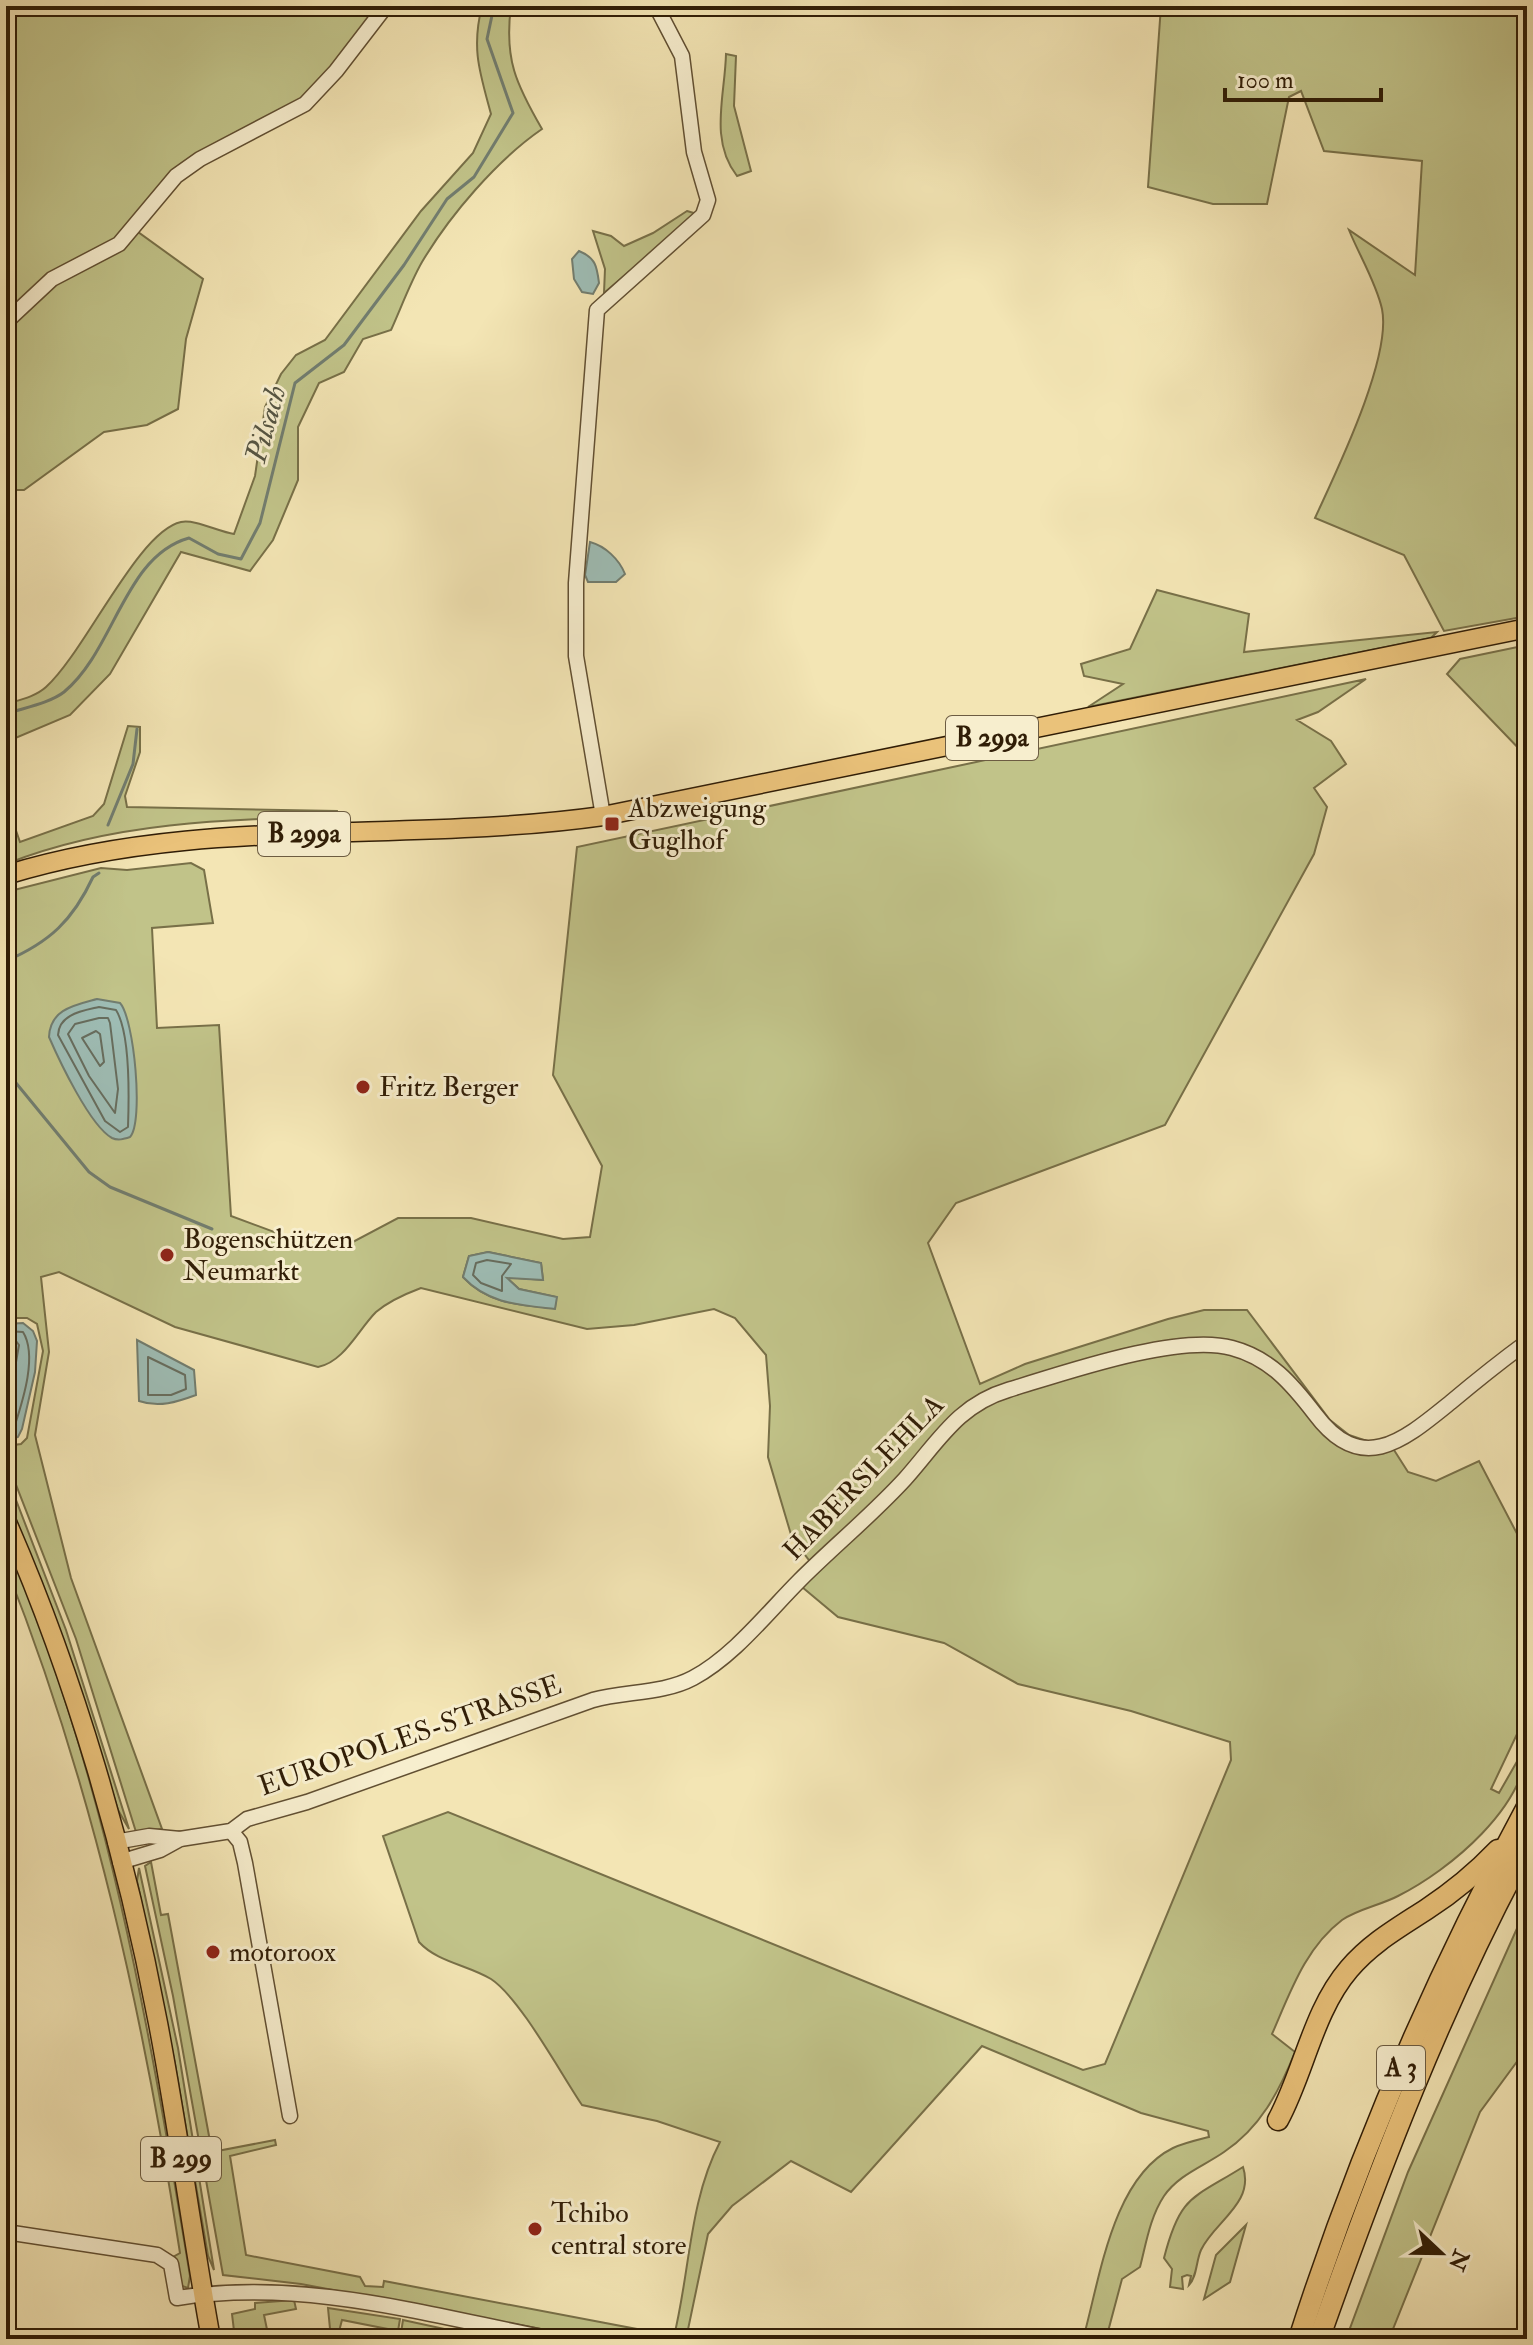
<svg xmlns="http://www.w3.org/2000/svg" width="1533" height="2345" font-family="'IM FELL Double Pica',serif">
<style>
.green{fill:#c1c389;stroke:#787048;stroke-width:2;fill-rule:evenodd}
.water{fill:#9ebdb5;stroke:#727d6f;stroke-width:2}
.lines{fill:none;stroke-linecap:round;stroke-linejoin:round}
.shore{stroke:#676d5e;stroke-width:2}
.stream{stroke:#727d6f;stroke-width:3}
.minor-casing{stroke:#614f32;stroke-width:17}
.major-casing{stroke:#301d06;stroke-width:21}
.highway-casing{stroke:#301d06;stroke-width:23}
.minor{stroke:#f7eece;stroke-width:14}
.major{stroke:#eac27a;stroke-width:18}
.highway{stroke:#eac27a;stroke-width:20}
.poi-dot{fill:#8f2418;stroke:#f7eece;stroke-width:3}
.labels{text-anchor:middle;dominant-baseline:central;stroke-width:6;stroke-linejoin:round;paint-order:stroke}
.shield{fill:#f7eece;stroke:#6c5c42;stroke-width:2}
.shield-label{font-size:26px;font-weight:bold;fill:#301d06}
.poi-label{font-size:28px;fill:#301d06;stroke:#f7eece;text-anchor:start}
.street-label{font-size:28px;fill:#301d06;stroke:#f7eece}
.water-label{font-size:30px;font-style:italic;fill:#565543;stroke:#f7eece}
</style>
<rect width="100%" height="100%" fill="#f3e5b4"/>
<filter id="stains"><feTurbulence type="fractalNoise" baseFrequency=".0025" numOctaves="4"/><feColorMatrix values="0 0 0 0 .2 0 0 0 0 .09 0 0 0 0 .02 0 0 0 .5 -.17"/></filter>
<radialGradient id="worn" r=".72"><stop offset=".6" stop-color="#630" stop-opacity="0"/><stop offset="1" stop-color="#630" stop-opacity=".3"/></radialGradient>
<!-- green -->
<g class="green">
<polygon points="6,6 381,6 316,88 301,102 207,149 134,229 203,279 186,339 178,409 147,425 104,432 24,490 6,490"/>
<path d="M 482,6 L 511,6 C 504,59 516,84 542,129 C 497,160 450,215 422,262 C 410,283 401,308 391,330 L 363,339 L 344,372 L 319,383 L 298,427 L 298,480 L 273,540 L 250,571 L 181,552 L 110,674 L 70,715 L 6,742 L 6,704 C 19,700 35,697 46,687 C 85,652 138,531 181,522 C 195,519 219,532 234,534 L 255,476 L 265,407 L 281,374 L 296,355 L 325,340 L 421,211 L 473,153 L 491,114 C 480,73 471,49 482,6 Z"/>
<path d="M 1161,6 L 1527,6 L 1527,616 L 1444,631 L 1404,555 L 1315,518 C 1336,472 1392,358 1382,309 C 1376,282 1359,255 1349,230 L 1415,275 L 1422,161 L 1324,151 L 1301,91 L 1289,97 L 1267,204 L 1213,204 L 1148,187 Z"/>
<path d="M 726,54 L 736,56 L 734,106 L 751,171 L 737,176 C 709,140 725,96 726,54 Z"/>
<polygon points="687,211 697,214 604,293 605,269 593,231 611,236 624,246 653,233"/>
<polygon points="1157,590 1249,614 1244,652 1437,632 1431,638 1088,707 1123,684 1084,676 1081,664 1130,649"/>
<polygon points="1527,645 1527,757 1447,674 1460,659"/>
<path d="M 1366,679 L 1318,712 L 1297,720 L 1331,741 L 1346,764 L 1314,788 L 1327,807 L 1314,854 L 1165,1125 L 956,1203 L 928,1243 L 980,1384 L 1025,1364 L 1168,1319 L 1204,1310 L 1247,1310 L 1330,1420 L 1349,1435 L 1394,1450 L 1408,1472 L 1436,1481 L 1479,1461 L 1524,1547 L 1527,1563 L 1527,1713 L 1491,1789 L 1499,1793 L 1527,1744 C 1527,1806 1450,1870 1398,1896 C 1381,1905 1358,1909 1342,1920 C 1305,1948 1290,1993 1272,2034 L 1295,2052 C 1279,2092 1260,2128 1224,2152 C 1204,2166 1178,2175 1164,2196 C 1150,2217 1146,2244 1140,2267 L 1122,2279 L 1106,2339 L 1083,2339 C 1100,2279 1112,2178 1173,2148 C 1184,2143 1197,2140 1209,2137 L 1208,2131 L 1141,2113 L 982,2046 L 851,2192 L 791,2161 L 732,2206 L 708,2234 L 686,2339 L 594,2339 L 301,2284 L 223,2275 L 173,1996 L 145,1866 L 151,1862 L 161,1915 L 168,1914 L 212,2152 L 275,2140 L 276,2145 L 230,2156 L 246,2255 L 360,2277 L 365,2286 L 383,2287 L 384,2281 L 674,2336 C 690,2272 689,2201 720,2142 L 657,2121 L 582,2105 C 561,2074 520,1998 491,1979 C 468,1965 437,1962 419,1942 L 383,1836 L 448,1812 L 1083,2070 L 1105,2064 L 1231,1760 L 1230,1742 L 1131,1711 L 1018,1684 L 944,1643 L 838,1617 L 802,1587 L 818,1572 L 792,1538 L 768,1457 L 770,1406 L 766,1355 L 735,1318 L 714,1309 L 634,1325 L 587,1329 L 421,1288 C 405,1294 389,1301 376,1312 C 358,1330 344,1362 318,1367 L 175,1327 L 59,1272 L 41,1277 L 49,1352 L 35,1435 L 71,1578 L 162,1829 L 136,1832 L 76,1639 L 6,1459 L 6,1446 L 21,1444 L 27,1438 L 43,1351 L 37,1324 L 27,1318 L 6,1318 L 6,892 L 101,868 L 127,870 L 191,863 L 204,870 L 213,923 L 152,928 L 157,1028 L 219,1025 L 231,1216 L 312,1246 L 351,1243 L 398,1218 L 471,1218 L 563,1239 L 590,1237 L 602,1166 L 553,1075 L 577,847 ZM 488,1252 L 541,1263 L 543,1280 L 506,1277 L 519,1289 L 556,1297 L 555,1308 C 520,1305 488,1304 463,1277 L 469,1256 Z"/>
<path d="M 128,726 L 140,727 L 140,752 L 125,796 L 127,807 L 337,811 L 338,817 C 227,819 111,822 6,864 L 6,802 L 20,842 L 93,816 L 104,804 Z"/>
<polygon points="6,1474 66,1630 129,1829 118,1810 82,1693 16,1520"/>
<path d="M 6,1542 C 107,1775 149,2027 190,2276 L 188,2288 L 182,2286 L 173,2257 L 180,2253 C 144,2018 94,1789 6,1567 Z"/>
<polygon points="139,1868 178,2048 214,2270 208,2256 175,2064 137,1881"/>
<polygon points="1527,1906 1527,2048 1480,2112 1389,2339 1346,2339 1408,2172"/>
<path d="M 1243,2167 C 1255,2203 1214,2222 1201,2250 C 1196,2261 1197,2277 1189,2285 L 1191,2276 L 1187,2275 L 1182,2277 L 1183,2289 L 1170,2287 L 1172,2269 L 1164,2258 C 1180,2195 1192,2199 1243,2167 Z"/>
<polygon points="1246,2225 1230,2282 1204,2299 1216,2255"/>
<polygon points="294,2300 296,2309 264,2315 269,2339 235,2339 232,2314 255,2309 255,2303"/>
<polygon points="328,2308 400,2319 398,2331 342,2320 337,2339 331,2339"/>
<polygon points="403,2320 454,2331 455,2339 400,2339"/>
</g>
<!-- water -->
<g class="water">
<path d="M 579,251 C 596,258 597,267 599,283 L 593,294 L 582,292 L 574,279 L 572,259 Z"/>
<path d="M 590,542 C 605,546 619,559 625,574 L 616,582 L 588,582 L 585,575 Z"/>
<path d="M 97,999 L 120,1003 C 134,1018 144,1122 130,1137 C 124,1139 118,1141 112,1138 C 90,1126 59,1060 49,1037 C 50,1009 75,1005 97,999 Z"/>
<path d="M 488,1252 L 541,1263 L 543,1280 L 507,1278 L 519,1289 L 557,1297 L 555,1309 C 520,1305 488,1304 463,1277 L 469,1256 Z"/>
<polygon points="23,1323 33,1331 37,1341 35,1372 22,1429 18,1437 12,1439 6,1435 6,1324"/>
<path d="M 137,1340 L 194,1370 L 196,1395 C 177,1402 159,1408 139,1401 Z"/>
</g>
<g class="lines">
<!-- shore -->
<g class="shore">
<path d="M 99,1007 L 116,1010 C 131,1034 129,1099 128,1127 L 120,1132 L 105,1121 L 58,1035 C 59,1014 82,1011 99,1007 Z"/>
<polygon points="99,1018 108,1018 110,1023 118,1089 115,1113 89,1076 68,1034 75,1024"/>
<polygon points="96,1031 100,1034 104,1062 100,1066 82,1038"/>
<polygon points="487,1260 511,1264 502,1276 502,1291 481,1283 473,1275 476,1263"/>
<path d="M 6,1331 L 23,1332 C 38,1356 22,1403 14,1428 L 6,1430"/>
<polyline points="6,1341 16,1341 19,1345 6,1419"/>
<polygon points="148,1357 185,1375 186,1389 171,1395 148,1395"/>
</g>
<!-- stream -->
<g class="stream">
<path d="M 6,714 C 23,708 50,703 64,692 C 115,650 124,556 189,538 L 218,554 L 241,559 L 260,523 L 295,383 L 344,345 L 404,265 L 447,199 L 474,177 L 513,113 L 487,39 L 494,6"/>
<polyline points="108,825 133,764 137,729"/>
<path d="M 6,961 C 50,942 73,920 93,877 L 99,873"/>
<polyline points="7,1072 89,1172 110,1187 212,1229"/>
</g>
<defs>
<g id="minor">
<polyline points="6,322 52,279 119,244 176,176 200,159 305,104 336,71 386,6"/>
<polyline points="603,816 576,656 576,583 597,310 703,215 708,200 694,152 682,56 656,6"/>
<polyline points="231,1831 240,1842 245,1863 290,2116"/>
<polyline points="115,1842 149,1836 180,1839"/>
<path d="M 120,1862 L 160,1850 L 180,1839 L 231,1831 L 247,1819 L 307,1802 L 593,1700 C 625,1691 663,1694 693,1678 C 734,1656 767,1613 800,1580 C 834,1546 872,1515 905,1479 C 938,1442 958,1405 1008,1390 C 1064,1373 1178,1333 1232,1348 C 1270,1358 1292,1384 1315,1414 C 1362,1477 1404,1440 1451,1402 C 1476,1381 1501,1361 1527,1342"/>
<path d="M 6,2232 L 157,2255 L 171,2264 L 177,2298 C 304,2278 428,2315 552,2339"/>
</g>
<g id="major">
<path d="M 6,875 C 200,815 404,844 603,816 L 1527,628"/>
<path d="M 6,1520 C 75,1677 126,1854 158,2023 C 178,2128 192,2234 211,2339"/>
</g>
<g id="highway">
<path d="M 1278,2120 C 1304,2072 1313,2011 1349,1969 C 1371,1943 1398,1928 1427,1909 C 1453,1892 1476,1873 1498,1850"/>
<path d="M 1299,2339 C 1358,2155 1435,1977 1527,1807"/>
<path d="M 1319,2339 C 1378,2172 1442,2003 1527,1847"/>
</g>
</defs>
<!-- minor casing -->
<use href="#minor" class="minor-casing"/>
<!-- major casing -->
<use href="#major" class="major-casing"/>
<!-- highway casing -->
<use href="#highway" class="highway-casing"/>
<!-- minor -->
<use href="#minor" class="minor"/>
<!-- major -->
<use href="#major" class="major"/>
<!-- highway -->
<use href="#highway" class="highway"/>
</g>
<!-- markers -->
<g class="poi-dot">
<rect x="604" y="816" width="16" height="16" rx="4"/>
<circle cx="363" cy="1087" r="8"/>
<circle cx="167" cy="1255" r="8"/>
<circle cx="213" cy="1952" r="8"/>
<circle cx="535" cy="2229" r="8"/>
</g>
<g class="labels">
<!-- shield labels -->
<g class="shield">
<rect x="946" y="716" width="92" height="44" rx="6"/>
<rect x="258" y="812" width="92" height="44" rx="6"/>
<rect x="1377" y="2046" width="48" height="44" rx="6"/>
<rect x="141" y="2137" width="80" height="44" rx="6"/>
</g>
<g class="shield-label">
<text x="992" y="738">B 299a</text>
<text x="304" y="834">B 299a</text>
<text x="1401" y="2068">A 3</text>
<text x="181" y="2159">B 299</text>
</g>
<!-- poi labels -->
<g class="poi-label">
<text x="628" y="808">Abzweigung<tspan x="628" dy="32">Guglhof</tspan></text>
<text x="379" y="1087">Fritz Berger</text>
<text x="183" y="1239">Bogenschützen<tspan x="183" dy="32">Neumarkt</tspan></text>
<text x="229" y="1952">motoroox</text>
<text x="551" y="2213">Tchibo<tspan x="551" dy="32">central store</tspan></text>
</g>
<!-- street labels -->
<g class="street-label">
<text transform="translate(864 1478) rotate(-46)">HABERSLEHLA</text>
<text transform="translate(410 1736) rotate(-19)">EUROPOLES-STRASSE</text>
</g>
<!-- water labels -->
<g class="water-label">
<text transform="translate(266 424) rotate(-74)">Pilsach</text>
</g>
</g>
<!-- margin -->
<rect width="1533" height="2345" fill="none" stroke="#f3e5b4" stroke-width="32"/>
<rect x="8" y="8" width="1517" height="2329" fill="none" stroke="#301d06" stroke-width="4"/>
<rect x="16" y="16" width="1501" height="2313" fill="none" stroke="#301d06" stroke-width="2"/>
<!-- north arrow -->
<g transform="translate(1441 2253) rotate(112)" stroke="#f7eece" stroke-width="6" paint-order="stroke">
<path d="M0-6L14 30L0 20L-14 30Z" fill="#301d06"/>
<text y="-12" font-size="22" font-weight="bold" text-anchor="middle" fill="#301d06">N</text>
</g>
<!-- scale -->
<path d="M1225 88v12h156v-12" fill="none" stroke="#301d06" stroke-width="4"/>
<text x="1237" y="88" font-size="24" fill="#301d06" stroke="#f7eece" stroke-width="6" paint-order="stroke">100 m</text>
<rect width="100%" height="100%" filter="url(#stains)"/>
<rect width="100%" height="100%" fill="url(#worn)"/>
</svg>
